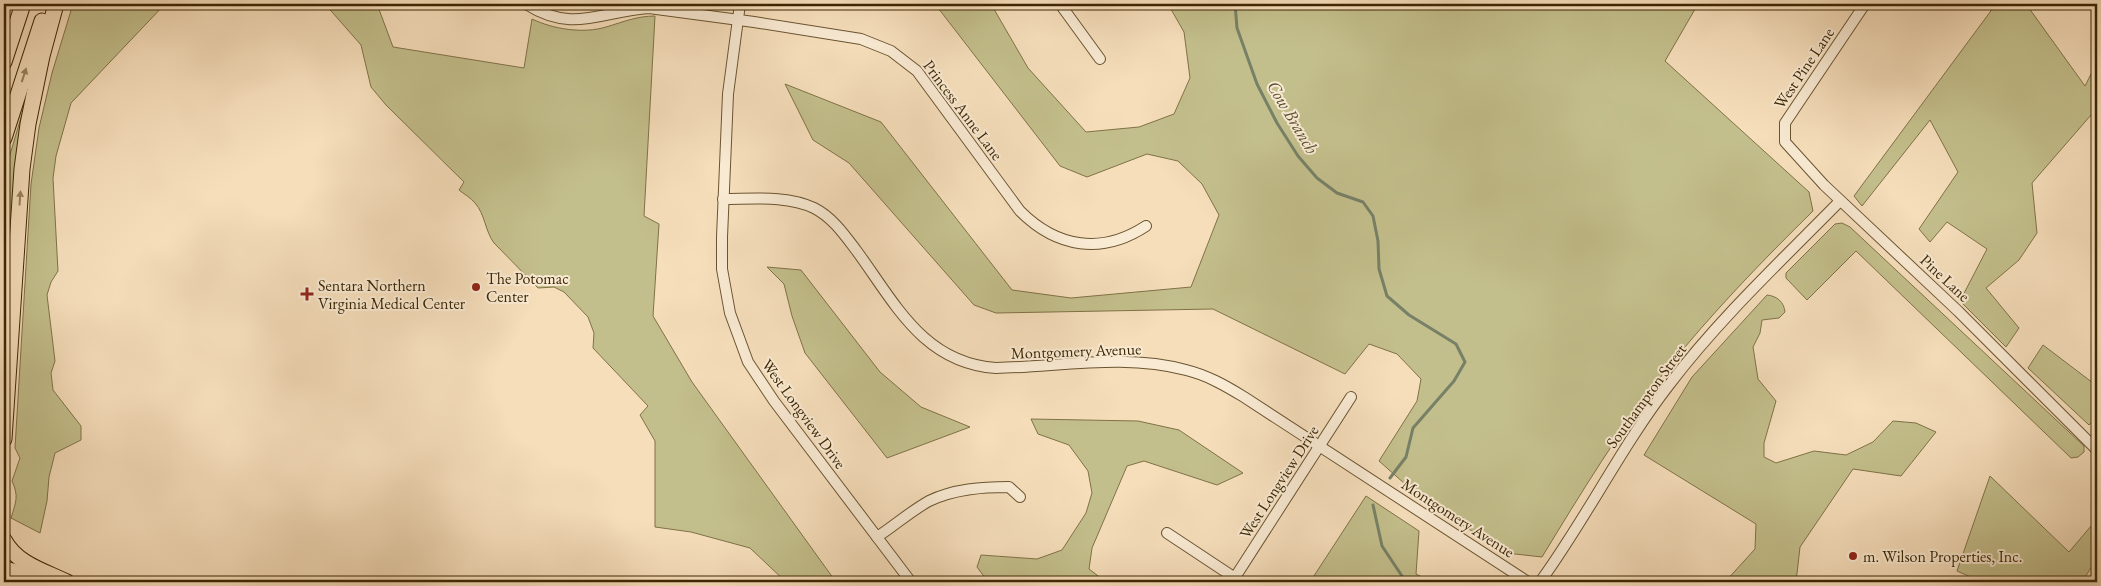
<svg xmlns="http://www.w3.org/2000/svg" width="2101" height="586" font-family="'EB Garamond',serif">
<style>
.green{fill:#c3bf8c;stroke:#807247}
.lines{fill:none;stroke-linecap:round;stroke-linejoin:round}
.stream{stroke:#778167;stroke-width:3}
.minor-casing{stroke:#6a5430;stroke-width:12}
.major-casing{stroke:#3c2602;stroke-width:16}
.highway-casing{stroke:#3c2602;stroke-width:17}
.minor{stroke:#f9ead3;stroke-width:10}
.major{stroke:#f6debb;stroke-width:14}
.highway{stroke:#f6debb;stroke-width:15}
.oneway{fill:#99825e}
.poi-dot{fill:#8f2418;stroke:#f9ead3;stroke-width:2}
.labels{text-anchor:middle;dominant-baseline:central;stroke-width:4;stroke-linejoin:round;paint-order:stroke}
.street-label{font-size:16px;fill:#3c2602;stroke:#f9ead3}
.poi-label{font-size:16px;fill:#3c2602;stroke:#f9ead3;text-anchor:start}
.water-label{font-size:18px;font-style:italic;fill:#595335;stroke:#f9ead3}
</style>
<rect width="100%" height="100%" fill="#f6debb"/>
<filter id="stains"><feTurbulence type="fractalNoise" baseFrequency=".004" numOctaves="4"/><feColorMatrix values="0 0 0 0 .2 0 0 0 0 .09 0 0 0 0 .02 0 0 0 .5 -.17"/></filter>
<radialGradient id="worn" r=".72"><stop offset=".6" stop-color="#630" stop-opacity="0"/><stop offset="1" stop-color="#630" stop-opacity=".3"/></radialGradient>
<!-- green -->
<g class="green">
<path d="M 73,4 L 165,4 L 71,103 L 56,156 L 53,178 L 58,271 L 51,282 L 47,295 L 55,361 L 51,373 L 53,390 L 81,426 L 81,440 L 55,453 L 49,477 L 47,501 L 40,533 L 11,518 C 16,502 19,496 12,481 L 20,458 L 15,448 L 31,184 L 39,128 L 52,73 Z"/>
<path d="M 325,4 L 377,4 L 393,47 L 524,68 L 532,19 C 553,29 583,34 606,27 C 623,22 637,16 655,16 L 644,216 L 659,224 L 653,316 L 692,382 L 836,582 L 786,582 L 750,548 L 691,532 L 655,527 L 655,441 L 640,415 L 648,406 L 593,348 L 594,333 L 588,317 L 564,292 L 554,287 L 538,288 L 494,243 C 485,231 485,214 475,203 C 471,198 464,194 459,190 L 464,182 L 386,105 L 371,87 L 361,45 Z"/>
<path d="M 935,4 L 991,4 L 1028,68 L 1086,132 L 1139,127 L 1174,114 L 1190,78 L 1184,32 L 1168,4 L 1698,4 L 1665,61 L 1809,192 L 1813,211 C 1762,261 1711,314 1666,370 C 1620,429 1581,493 1542,557 L 1506,553 L 1422,499 L 1379,461 L 1417,401 L 1421,379 L 1397,354 L 1369,344 L 1345,374 L 1213,309 L 996,313 L 974,305 L 849,163 L 813,140 L 785,84 L 881,122 L 1012,290 L 1071,298 L 1191,287 L 1219,215 L 1202,184 L 1178,161 L 1147,154 L 1087,177 L 1060,166 Z"/>
<polygon points="1996,4 2026,4 2085,86 2097,62 2097,120 2091,115 2032,183 2037,233 2019,260 1986,288 2019,328 2006,347 1960,301 1987,249 1947,222 1930,242 1919,229 1958,172 1930,120 1862,206 1854,196"/>
<polygon points="22,114 4,319 4,324 4,175"/>
<polygon points="1842,223 1850,227 2084,446 2084,452 2078,457 2071,458 1856,251 1807,300 1786,278 1786,273 1835,224"/>
<polygon points="767,267 801,270 880,372 921,407 970,427 887,458 805,353 792,316 784,284"/>
<path d="M 1767,295 C 1777,296 1784,302 1785,312 L 1779,318 L 1762,320 L 1760,333 L 1753,347 L 1758,379 L 1776,401 L 1764,443 L 1764,457 L 1776,463 L 1814,451 L 1846,455 L 1873,442 L 1893,421 L 1916,423 L 1936,432 L 1901,476 L 1853,469 L 1800,547 L 1796,582 L 1725,582 L 1755,549 L 1756,524 L 1644,455 L 1692,377 Z"/>
<polygon points="2043,345 2097,386 2097,417 2089,425 2028,368"/>
<polygon points="1031,419 1138,421 1179,430 1243,473 1217,485 1144,461 1127,466 1092,548 1089,569 1106,582 988,582 977,567 981,555 1037,559 1062,550 1086,513 1092,493 1088,471 1069,445 1038,434"/>
<polygon points="1990,476 2069,552 2097,519 2097,558 2082,582 1982,582 1957,571"/>
<polygon points="1366,496 1419,531 1416,574 1431,582 1310,582"/>
</g>
<g class="lines">
<!-- stream -->
<g class="stream">
<polyline points="1235,4 1237,28 1257,84 1277,123 1298,156 1317,178 1337,193 1363,202 1373,216 1378,241 1379,269 1387,296 1409,315 1456,344 1465,362 1454,381 1413,428 1406,457 1390,478"/>
<polyline points="1373,505 1382,546 1406,582"/>
</g>
<defs>
<g id="minor">
<path d="M 526,4 C 573,34 601,11 649,8 L 754,22 L 861,39 L 891,51 L 917,71 L 1020,211 C 1057,248 1102,255 1146,226"/>
<polyline points="740,4 728,94 722,237 722,269 730,313 748,362 774,401 911,582"/>
<polyline points="1060,4 1100,59"/>
<polyline points="1865,4 1785,123 1785,142 1824,185 1958,311 2097,450"/>
<path d="M 723,199 C 752,199 787,195 814,208 C 832,217 844,234 856,250 C 895,303 923,363 996,368 C 1057,367 1126,353 1186,370 C 1207,375 1226,386 1244,397 L 1528,582"/>
<polyline points="1167,533 1235,578"/>
<path d="M 877,537 C 894,526 911,511 929,501 C 954,489 982,487 1009,487 L 1020,497"/>
<polyline points="1232,582 1351,397"/>
<path d="M 1540,582 C 1586,519 1621,447 1669,385 C 1719,319 1782,260 1840,201"/>
</g>
<polyline id="major" points="4,568 49,582"/>
<g id="highway">
<polyline points="4,62 23,4"/>
<polyline points="4,138 42,21"/>
<polyline points="4,439 22,169 28,124 42,56 56,4"/>
<path d="M 4,540 C 17,564 44,571 67,582"/>
</g>
</defs>
<!-- minor casing -->
<use href="#minor" class="minor-casing"/>
<!-- major casing -->
<use href="#major" class="major-casing"/>
<!-- highway casing -->
<use href="#highway" class="highway-casing"/>
<!-- minor -->
<use href="#minor" class="minor"/>
<!-- major -->
<use href="#major" class="major"/>
<!-- highway -->
<use href="#highway" class="highway"/>
</g>
<!-- one-way arrows -->
<defs><path id="oneway-solid" d="M-6-.8H1V-3.2L6.5 0L1 3.2V.8H-6Z" transform="scale(1.25)"/></defs>
<g class="oneway">
<use href="#oneway-solid" transform="translate(24 75) rotate(-72)"/>
<use href="#oneway-solid" transform="translate(20 198) rotate(-86)"/>
</g>
<!-- markers -->
<g class="poi-dot">
<circle cx="476" cy="287" r="5"/>
<path d="M304.5 286.5h5v5h5v5h-5v5h-5v-5h-5v-5h5z"/>
<circle cx="1853" cy="556" r="5"/>
</g>
<g class="labels">
<!-- street labels -->
<g class="street-label">
<text transform="translate(1804 68) rotate(-56)">West Pine Lane</text>
<text transform="translate(963 110) rotate(53)">Princess Anne Lane</text>
<text transform="translate(1945 278) rotate(43)">Pine Lane</text>
<text transform="translate(1076 351) rotate(-2)">Montgomery Avenue</text>
<text transform="translate(1646 396) rotate(-54)">Southampton Street</text>
<text transform="translate(804 414) rotate(54)">West Longview Drive</text>
<text transform="translate(1279 482) rotate(-57)">West Longview Drive</text>
<text transform="translate(1458 518) rotate(33)">Montgomery Avenue</text>
</g>
<!-- poi labels -->
<g class="poi-label">
<text x="486" y="278">The Potomac<tspan x="486" dy="18">Center</tspan></text>
<text x="318" y="285">Sentara Northern<tspan x="318" dy="18">Virginia Medical Center</tspan></text>
<text x="1863" y="556">m. Wilson Properties, Inc.</text>
</g>
<!-- water labels -->
<g class="water-label">
<text transform="translate(1293 117) rotate(59)">Cow Branch</text>
</g>
</g>
<!-- margin -->
<rect width="2101" height="586" fill="none" stroke="#f6debb" stroke-width="20"/>
<rect x="5" y="5" width="2091" height="576" fill="none" stroke="#3c2602" stroke-width="2.5"/>
<rect x="10" y="10" width="2081" height="566" fill="none" stroke="#3c2602"/>
<rect width="100%" height="100%" filter="url(#stains)"/>
<rect width="100%" height="100%" fill="url(#worn)"/>
</svg>
